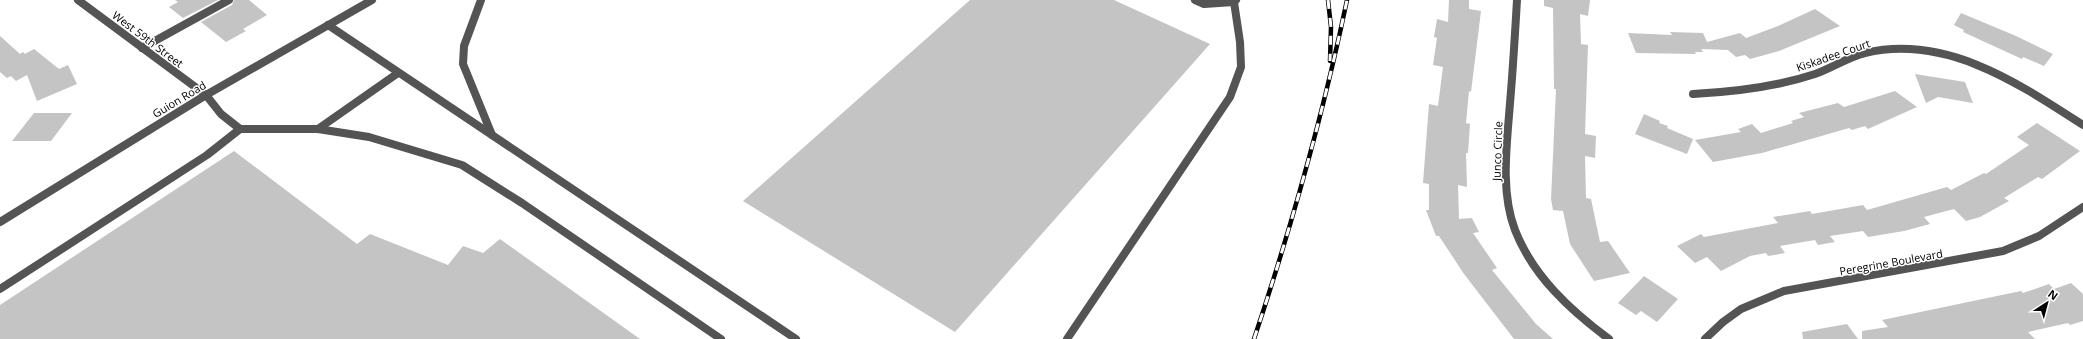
<svg xmlns="http://www.w3.org/2000/svg" width="2083" height="339" font-family="'Open Sans',sans-serif">
<style>
.building{fill:#c4c4c4}
.lines{fill:none;stroke-linecap:round;stroke-linejoin:round}
.service{stroke:#545454;stroke-width:8}
.minor{stroke:#545454;stroke-width:8}
.tertiary{stroke:#545454;stroke-width:8}
.rail-casing{stroke:#000;stroke-width:4.5}
.rail{stroke:#fff;stroke-width:3;stroke-dasharray:9;stroke-linecap:butt}
.labels{text-anchor:middle;dominant-baseline:central;stroke-width:3;stroke-linejoin:round;paint-order:stroke}
.street-label{font-size:11px;fill:#000;stroke:#fff}
</style>
<rect width="100%" height="100%" fill="#fff"/>
<!-- building -->
<g class="building">
<polygon points="175,0 218,0 183,18 169,7 178,2"/>
<polygon points="234,0 249,0 267,15 243,29 246,31 226,42 201,22 232,5"/>
<polygon points="970,0 1114,0 1210,44 955,332 743,201"/>
<polygon points="1449,0 1469,0 1469,9 1481,11 1471,92 1469,91 1466,123 1470,124 1468,153 1466,153 1467,187 1458,185 1459,219 1472,218 1479,232 1473,233 1497,268 1492,270 1536,324 1553,339 1514,339 1464,274 1439,236 1436,236 1426,210 1429,210 1429,184 1423,183 1429,104 1438,106 1443,67 1433,65 1437,38 1434,37 1437,19 1448,22"/>
<polygon points="1544,0 1590,0 1588,16 1580,14 1581,44 1588,45 1585,134 1596,136 1595,158 1585,156 1586,198 1591,199 1600,242 1608,241 1630,273 1594,281 1570,244 1563,211 1553,210 1551,199 1556,89 1554,89 1553,8 1544,6"/>
<polygon points="1815,9 1840,26 1779,51 1750,59 1745,55 1736,57 1728,50 1701,49 1703,52 1695,52 1696,54 1636,53 1628,33 1672,35 1670,32 1703,33 1707,42 1740,33 1746,38 1778,26"/>
<polygon points="1961,13 2016,36 2053,54 2044,66 2023,57 2022,59 1963,32 1964,30 1954,25"/>
<polygon points="0,36 20,54 23,52 25,54 34,49 59,69 68,65 77,84 37,101 27,75 16,81 11,76 7,78 0,72"/>
<polygon points="1915,74 1965,82 1973,103 1938,97 1926,103"/>
<polygon points="1895,91 1917,107 1868,129 1865,126 1852,130 1849,128 1762,153 1713,162 1695,140 1741,132 1738,129 1752,124 1761,133 1793,123 1791,121 1804,117 1799,113 1838,103 1844,107"/>
<polygon points="34,113 72,113 51,141 12,141"/>
<polygon points="1644,114 1660,121 1659,123 1668,126 1667,128 1693,139 1687,154 1635,134"/>
<polygon points="2037,123 2080,151 2042,179 2038,177 2004,198 2009,201 1980,217 1966,221 1954,209 1924,217 1930,224 1904,231 1868,237 1863,231 1830,236 1835,242 1818,245 1815,240 1780,246 1785,253 1768,256 1766,253 1750,256 1721,271 1707,257 1695,263 1677,246 1701,234 1704,237 1778,223 1773,217 1810,211 1812,214 1863,205 1867,210 1947,187 1951,190 1984,173 1986,174 2029,145 2017,137"/>
<polygon points="234,151 357,244 370,234 448,265 463,246 483,253 500,239 640,339 0,339 0,305"/>
<polygon points="1644,276 1678,299 1657,322 1641,311 1636,315 1618,303"/>
<polygon points="2071,283 2083,294 2083,321 2070,325 2068,323 2028,332 2035,339 1862,339 1862,331 1888,327 1882,320 2021,291 2023,293 2049,284 2054,289"/>
<polygon points="1847,324 1858,339 1803,339 1802,332"/>
</g>
<g class="lines">
<!-- service -->
<g class="service">
<polyline points="481,0 464,46 463,64 492,135"/>
<polyline points="1195,0 1204,4 1234,2 1236,0"/>
<polyline points="328,25 796,339"/>
<polyline points="206,95 221,114 240,129 318,129 369,137 462,165 522,203 721,339"/>
<polyline points="318,129 398,73"/>
<polyline points="0,289 207,155 240,129"/>
<polyline points="1067,339 1230,97 1241,67 1240,42 1234,2"/>
</g>
<!-- minor -->
<g class="minor">
<path d="M 1517,0 C 1515,34 1513,69 1510,103 C 1507,144 1500,191 1515,230 C 1533,276 1570,310 1609,339"/>
<polyline points="142,48 229,0"/>
<path d="M 1693,94 C 1735,92 1776,87 1815,74 C 1832,68 1848,57 1865,53 C 1946,34 2018,83 2083,125"/>
<polyline points="1705,339 1723,322 1741,309 1784,291 2003,251 2039,236 2083,207"/>
</g>
<!-- tertiary -->
<g class="tertiary">
<polyline points="78,0 206,95"/>
<polyline points="0,222 206,95 372,0"/>
</g>
<defs>
<g id="rail">
<polyline points="1328,0 1331,27 1330,61"/>
<path d="M 1254,339 C 1291,228 1323,115 1347,0"/>
</g>
</defs>
<!-- rail casing -->
<use href="#rail" class="rail-casing"/>
<!-- rail -->
<use href="#rail" class="rail"/>
</g>
<g class="labels">
<!-- street labels -->
<g class="street-label">
<text transform="translate(148 39) rotate(37)">West 59th Street</text>
<text transform="translate(1833 55) rotate(-19)">Kiskadee Court</text>
<text transform="translate(179 99) rotate(-31)">Guion Road</text>
<text transform="translate(1497 151) rotate(-88)">Junco Circle</text>
<text transform="translate(1891 262) rotate(-10)">Peregrine Boulevard</text>
</g>
</g>
<!-- north arrow -->
<g transform="translate(2047 303) rotate(36)" stroke="#ffffff" stroke-width="3" paint-order="stroke">
<path d="M0-3L7 15L0 10L-7 15Z" fill="#000000"/>
<text y="-6" font-size="11" font-weight="bold" text-anchor="middle" fill="#000000">N</text>
</g>
</svg>
